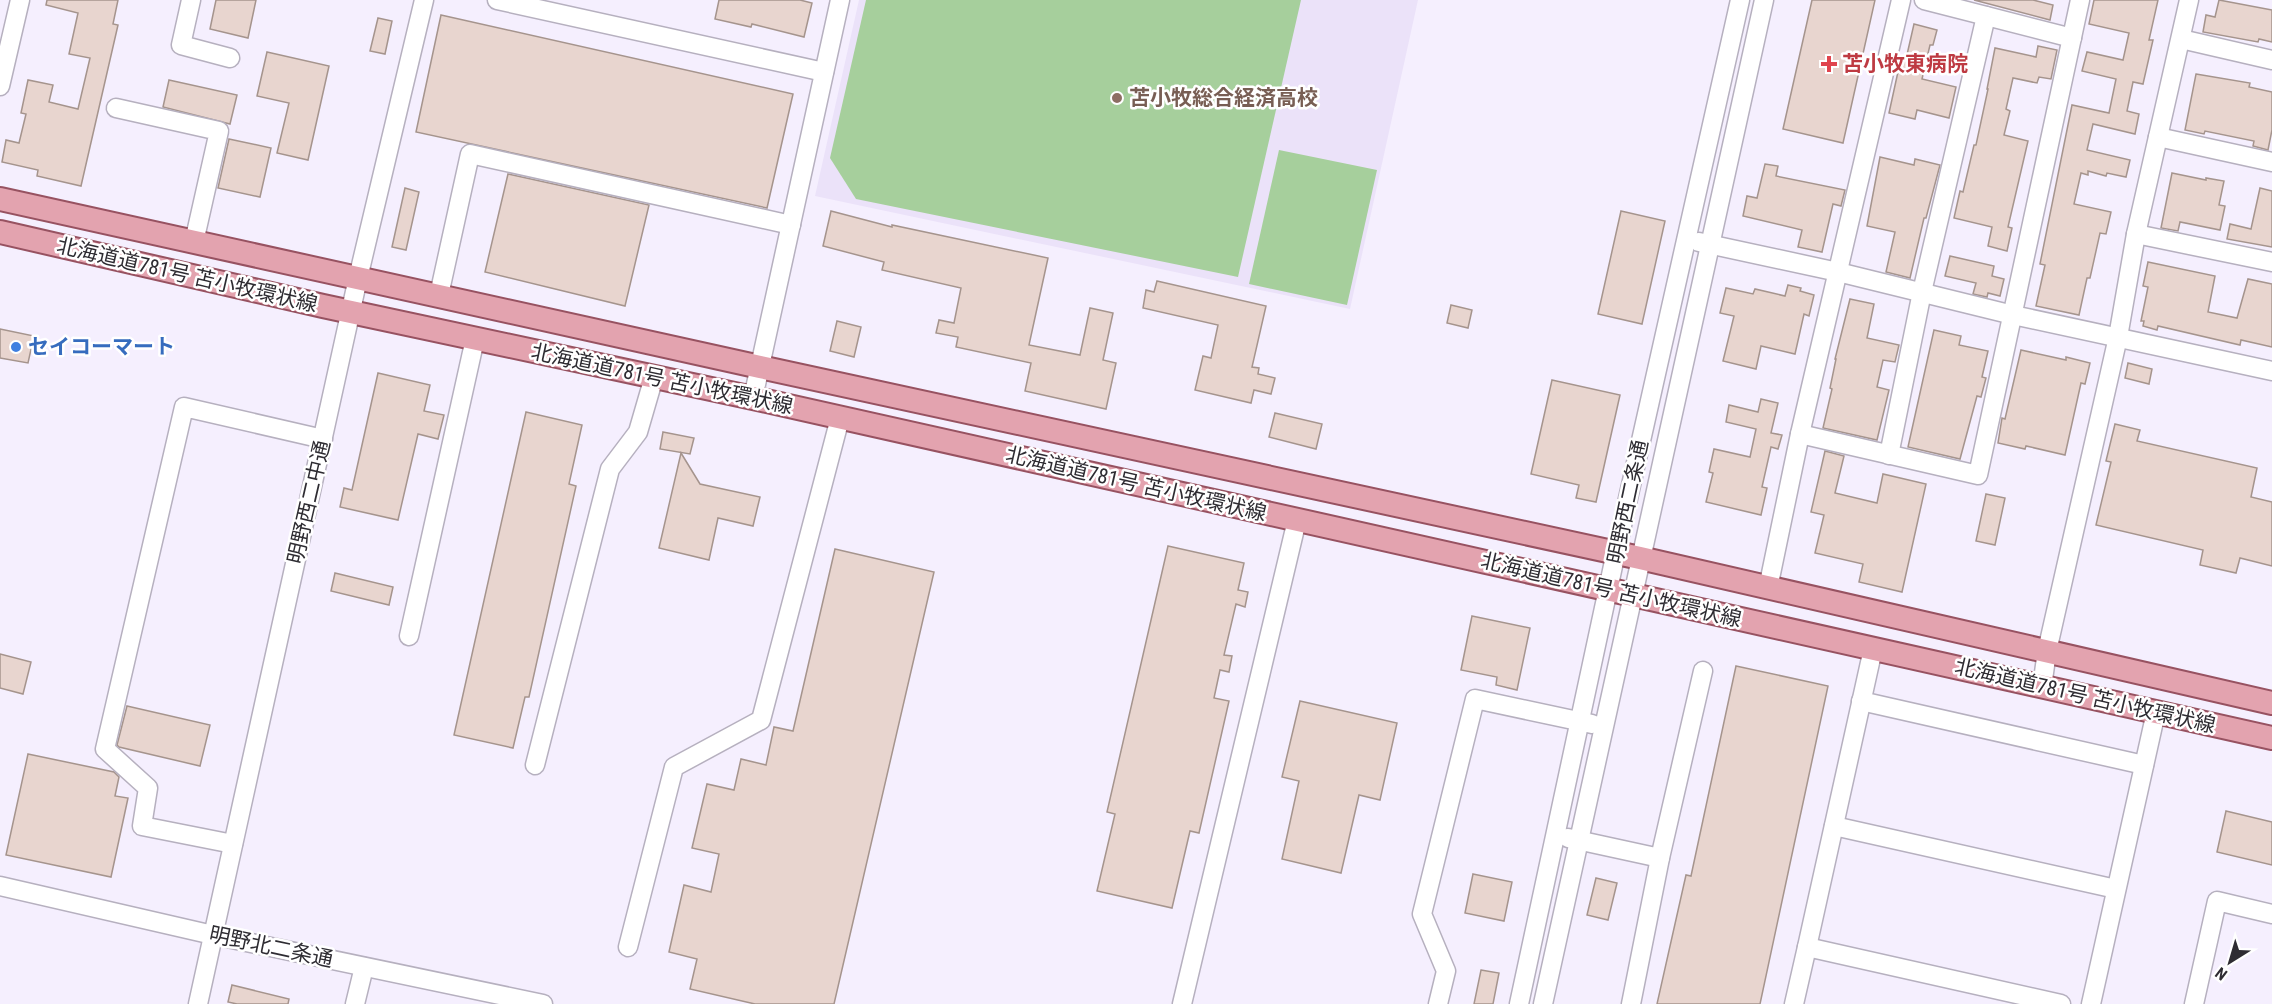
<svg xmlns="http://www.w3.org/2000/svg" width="2272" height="1004" font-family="'Roboto Condensed','Noto Sans JP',sans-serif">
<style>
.built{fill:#ebe2f9}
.green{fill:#a6cf9c}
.building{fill:#e8d5cf;stroke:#a5948d;stroke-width:1.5}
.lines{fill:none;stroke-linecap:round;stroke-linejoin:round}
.minor-casing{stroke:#b6b0bf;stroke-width:21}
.major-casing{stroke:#975261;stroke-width:26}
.minor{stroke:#fff;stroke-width:18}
.major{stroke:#e3a3af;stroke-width:22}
.health-dot{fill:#e0444e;stroke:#fff;stroke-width:2}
.education-dot{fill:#8d6e63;stroke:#fff;stroke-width:2}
.shop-dot{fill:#3f7fe0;stroke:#fff;stroke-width:2}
.labels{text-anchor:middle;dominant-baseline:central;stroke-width:5;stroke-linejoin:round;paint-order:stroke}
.health-label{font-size:21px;font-weight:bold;fill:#be3a42;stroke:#fff;text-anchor:start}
.education-label{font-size:21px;font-weight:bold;fill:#785e54;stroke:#fff;text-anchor:start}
.street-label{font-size:21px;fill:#2e2c32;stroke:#fff}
.shop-label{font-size:21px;font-weight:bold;fill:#366cbe;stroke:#fff;text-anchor:start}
</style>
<rect width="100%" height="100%" fill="#f5effe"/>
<!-- built -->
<polygon class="built" points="859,0 1418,0 1350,309 815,196"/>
<!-- green -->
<g class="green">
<polygon points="866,0 1301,0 1238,277 856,199 830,158"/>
<polygon points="1279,150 1377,170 1347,305 1249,284"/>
</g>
<!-- building -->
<g class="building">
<polygon points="47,0 118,0 113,24 118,25 81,186 37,176 38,170 2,162 6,140 19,143 26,114 21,113 28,80 53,85 49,102 78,109 90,58 69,54 78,13 46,5"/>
<polygon points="216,0 256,0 248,38 210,29"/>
<polygon points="719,0 800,0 812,3 804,37 752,24 751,27 715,19"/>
<polygon points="1812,0 1875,0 1843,143 1783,129"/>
<polygon points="1974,0 2033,0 2053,5 2050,20"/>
<polygon points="2094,0 2158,0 2149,40 2153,40 2143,84 2133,82 2127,111 2139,114 2135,134 2093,124 2087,150 2130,160 2126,177 2107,173 2106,176 2088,171 2088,175 2081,173 2074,204 2111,212 2106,234 2100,233 2090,278 2087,278 2079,315 2036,306 2045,265 2040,264 2072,105 2109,113 2116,79 2082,71 2087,52 2123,60 2129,33 2089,24"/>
<polygon points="2219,0 2272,10 2272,42 2259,39 2258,42 2203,32 2206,15 2215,17"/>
<polygon points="441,15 793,94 767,208 416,132"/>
<polygon points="378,18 392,21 385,54 370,51"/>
<polygon points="1914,24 1937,30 1933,45 1930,45 1922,79 1956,87 1949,118 1917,110 1915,119 1889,113 1901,58 1906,59"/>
<polygon points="2038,46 2057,50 2051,79 2039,77 2037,83 2013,78 2006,109 2010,111 2004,135 2028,141 2008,227 2012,228 2007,251 1988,246 1992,227 1954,218 1960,191 1963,192 1974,145 1976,145 1988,89 1987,89 1995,48 2036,57"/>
<polygon points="267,52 329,66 308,160 277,153 289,103 257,96"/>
<polygon points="2196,74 2250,83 2249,87 2272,92 2272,130 2268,150 2253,146 2254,141 2205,131 2204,134 2185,130"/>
<polygon points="169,80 237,95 230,124 163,107"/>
<polygon points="229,139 271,148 260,197 218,188"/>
<polygon points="1880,157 1914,165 1915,159 1940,165 1926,218 1924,218 1910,278 1886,272 1895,232 1867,226"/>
<polygon points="1765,164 1778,166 1776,176 1845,190 1841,206 1833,204 1822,252 1798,247 1802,230 1743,216 1747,196 1757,198"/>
<polygon points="2172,173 2206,180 2206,178 2224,181 2219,205 2225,206 2220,230 2180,222 2178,231 2161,228"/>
<polygon points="508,174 649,205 625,306 485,272"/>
<polygon points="405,188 419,192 406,250 392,247"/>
<polygon points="2260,188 2272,191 2272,247 2227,239 2230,224 2251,229"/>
<polygon points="831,211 892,227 892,225 1048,258 1029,345 1080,355 1090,308 1113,313 1103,360 1116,363 1106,409 1025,391 1031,363 956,347 958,337 936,333 939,320 954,323 961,288 882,270 884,262 823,246"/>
<polygon points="1621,211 1665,221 1642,324 1598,314"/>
<polygon points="1950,256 1994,266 1992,276 2004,279 2000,296 1988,293 1987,297 1973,294 1976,283 1945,276"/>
<polygon points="2148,262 2215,276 2208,312 2237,318 2248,279 2272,284 2272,347 2241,340 2240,345 2158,326 2157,330 2143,326 2144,321 2141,321 2148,287 2143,286"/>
<polygon points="1157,281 1266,306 1252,367 1259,368 1258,374 1275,378 1271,394 1254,390 1251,403 1195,390 1203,356 1211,358 1218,325 1143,308 1146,290 1154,292"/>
<polygon points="1788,285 1801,288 1800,291 1814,295 1809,316 1804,314 1795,354 1761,346 1756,369 1723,361 1734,316 1720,313 1726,288 1753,294 1755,289 1785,296"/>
<polygon points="1850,299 1874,304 1867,338 1899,345 1895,362 1883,360 1877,387 1889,390 1877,440 1823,428 1832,389 1830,388 1836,359 1835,359"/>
<polygon points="1451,305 1472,310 1468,328 1447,323"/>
<polygon points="837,321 861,327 854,357 830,351"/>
<polygon points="0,329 34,336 28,363 0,358"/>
<polygon points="1934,330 1961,336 1959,345 1988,351 1982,377 1986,378 1981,397 1977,396 1960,459 1908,447"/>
<polygon points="2021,350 2066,360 2066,357 2090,363 2085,384 2081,383 2065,455 2026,446 2025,449 1998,443 2002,418 2005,419"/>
<polygon points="2128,363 2152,369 2149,384 2125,378"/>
<polygon points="378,373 430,385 424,411 444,415 438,439 418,434 398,520 340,507 344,488 352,490"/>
<polygon points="1552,380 1620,395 1596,502 1576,498 1579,485 1531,474"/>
<polygon points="1761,399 1778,403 1771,433 1782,435 1778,449 1771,447 1762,487 1767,488 1761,515 1706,502 1713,473 1709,472 1714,449 1750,457 1756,429 1726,422 1729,405 1758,412"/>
<polygon points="526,412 582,425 569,484 576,486 529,697 525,697 513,748 454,735"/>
<polygon points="1275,413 1322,424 1316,449 1269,437"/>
<polygon points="2115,424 2140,430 2137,441 2257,468 2251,497 2272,502 2272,566 2240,558 2236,573 2200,565 2203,550 2096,525 2111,462 2106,461"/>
<polygon points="663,432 694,438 690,454 660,449"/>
<polygon points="1825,451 1844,456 1835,493 1877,503 1883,474 1926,484 1902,592 1859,582 1863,564 1815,553 1824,515 1811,512"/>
<polygon points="681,453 700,484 760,497 753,526 718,518 709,560 659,548"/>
<polygon points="1986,494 2005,498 1995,545 1976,541"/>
<polygon points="1168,546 1244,563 1238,590 1248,592 1245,607 1236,604 1224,655 1232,656 1229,672 1220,670 1214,698 1229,701 1199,833 1190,831 1172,908 1097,891 1115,814 1107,812"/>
<polygon points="835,549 934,572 834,1004 755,1004 690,989 697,959 669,952 684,885 711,892 719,854 692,848 707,784 734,790 741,759 766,765 774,727 793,731"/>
<polygon points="335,573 393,587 389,605 331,591"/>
<polygon points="1472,616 1530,628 1517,690 1496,685 1497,677 1461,670"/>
<polygon points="0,654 31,662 23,694 0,688"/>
<polygon points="1736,666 1828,686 1760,1004 1657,1004 1686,875 1691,876"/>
<polygon points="1300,701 1397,723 1380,800 1359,795 1341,873 1282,859 1299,781 1282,777"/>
<polygon points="127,706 210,725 200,766 119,747 117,745"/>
<polygon points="28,754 114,772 119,777 115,796 128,798 111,877 6,855"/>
<polygon points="2226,811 2272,822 2272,865 2217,852"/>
<polygon points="1473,874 1512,882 1504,921 1465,913"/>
<polygon points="1596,878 1617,883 1608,920 1587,915"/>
<polygon points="1481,970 1499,973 1493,1004 1474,1004"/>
<polygon points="232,985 289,999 288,1004 237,1004 228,1002"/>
</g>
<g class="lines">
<defs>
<g id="minor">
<polyline points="191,0 181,45 230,58"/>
<polyline points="497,0 824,72"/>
<polyline points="1924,0 2072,38"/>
<polyline points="2181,39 2272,60"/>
<polyline points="0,86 20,0"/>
<polyline points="116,108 219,131 194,242"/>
<polyline points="2158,137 2272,162"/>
<polyline points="2136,234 2272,262"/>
<polyline points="1699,242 1838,272 2013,315 2272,371"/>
<polyline points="439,295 470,154 791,225"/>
<polyline points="753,398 840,0"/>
<polyline points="1800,434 1978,475 2080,0"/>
<polyline points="1889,455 1922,292 1986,16"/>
<polyline points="1768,588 1800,434 1901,0"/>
<polyline points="409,636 475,339"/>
<polyline points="2042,687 2047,651 2118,337 2136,234 2189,0"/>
<polyline points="1861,701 2144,765"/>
<polyline points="535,765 610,469 638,432 654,377"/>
<polyline points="1834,826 2116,889"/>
<polyline points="1568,838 1660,858"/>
<polyline points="233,844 142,826 148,788 105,749 184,407 323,439"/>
<polyline points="0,886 213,935 543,1004"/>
<polyline points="628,947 674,767 761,720 840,418"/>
<polyline points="1807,947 1873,649"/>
<polyline points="198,1004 358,278 424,0"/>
<polyline points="355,1004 364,967"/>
<polyline points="1182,1004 1297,520"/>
<polyline points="1438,1004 1446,971 1422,914 1475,699 1592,724"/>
<polyline points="1519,1004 1616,552 1740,0"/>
<polyline points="1543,1004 1764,0"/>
<polyline points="1631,1004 1660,858 1703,671"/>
<polyline points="1794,1004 1807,947 2061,1004"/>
<polyline points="2091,1004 2156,712"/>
<polyline points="2194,1004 2217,901 2272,914"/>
</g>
<g id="major">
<polyline points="0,199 760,367 1640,558 2272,703"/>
<polyline points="0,232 323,306 753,398 2272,738"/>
</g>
</defs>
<!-- minor casing -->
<use href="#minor" class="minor-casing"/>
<!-- major casing -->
<use href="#major" class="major-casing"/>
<!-- minor -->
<use href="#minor" class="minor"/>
<!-- major -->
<use href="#major" class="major"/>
</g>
<!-- markers -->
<path class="health-dot" d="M1826 55h6v6h6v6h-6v6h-6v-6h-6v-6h6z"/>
<circle class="education-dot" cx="1117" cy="98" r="6"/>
<circle class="shop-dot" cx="16" cy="347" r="6"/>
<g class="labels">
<!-- health labels -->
<g class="health-label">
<text x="1842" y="64">苫小牧東病院</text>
</g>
<!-- education labels -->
<g class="education-label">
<text x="1129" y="98">苫小牧総合経済高校</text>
</g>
<!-- street labels -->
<g class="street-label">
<text transform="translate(187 275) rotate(13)">北海道道781号 苫小牧環状線</text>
<text transform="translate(662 379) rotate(12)">北海道道781号 苫小牧環状線</text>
<text transform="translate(1136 484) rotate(13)">北海道道781号 苫小牧環状線</text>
<text transform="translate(309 502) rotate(-77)">明野西二中通</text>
<text transform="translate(1628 502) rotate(-78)">明野西二条通</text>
<text transform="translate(1611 590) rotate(13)">北海道道781号 苫小牧環状線</text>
<text transform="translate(2085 696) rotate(13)">北海道道781号 苫小牧環状線</text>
<text transform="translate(271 947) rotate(12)">明野北二条通</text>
</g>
<!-- shop labels -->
<g class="shop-label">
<text x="28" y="347">セイコーマート</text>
</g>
</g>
<!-- north arrow -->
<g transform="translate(2230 962) rotate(217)" stroke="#ffffff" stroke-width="4.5" paint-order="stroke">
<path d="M0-4.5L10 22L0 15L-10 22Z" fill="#2e2c32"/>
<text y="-9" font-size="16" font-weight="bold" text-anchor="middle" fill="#2e2c32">N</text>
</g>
</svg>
